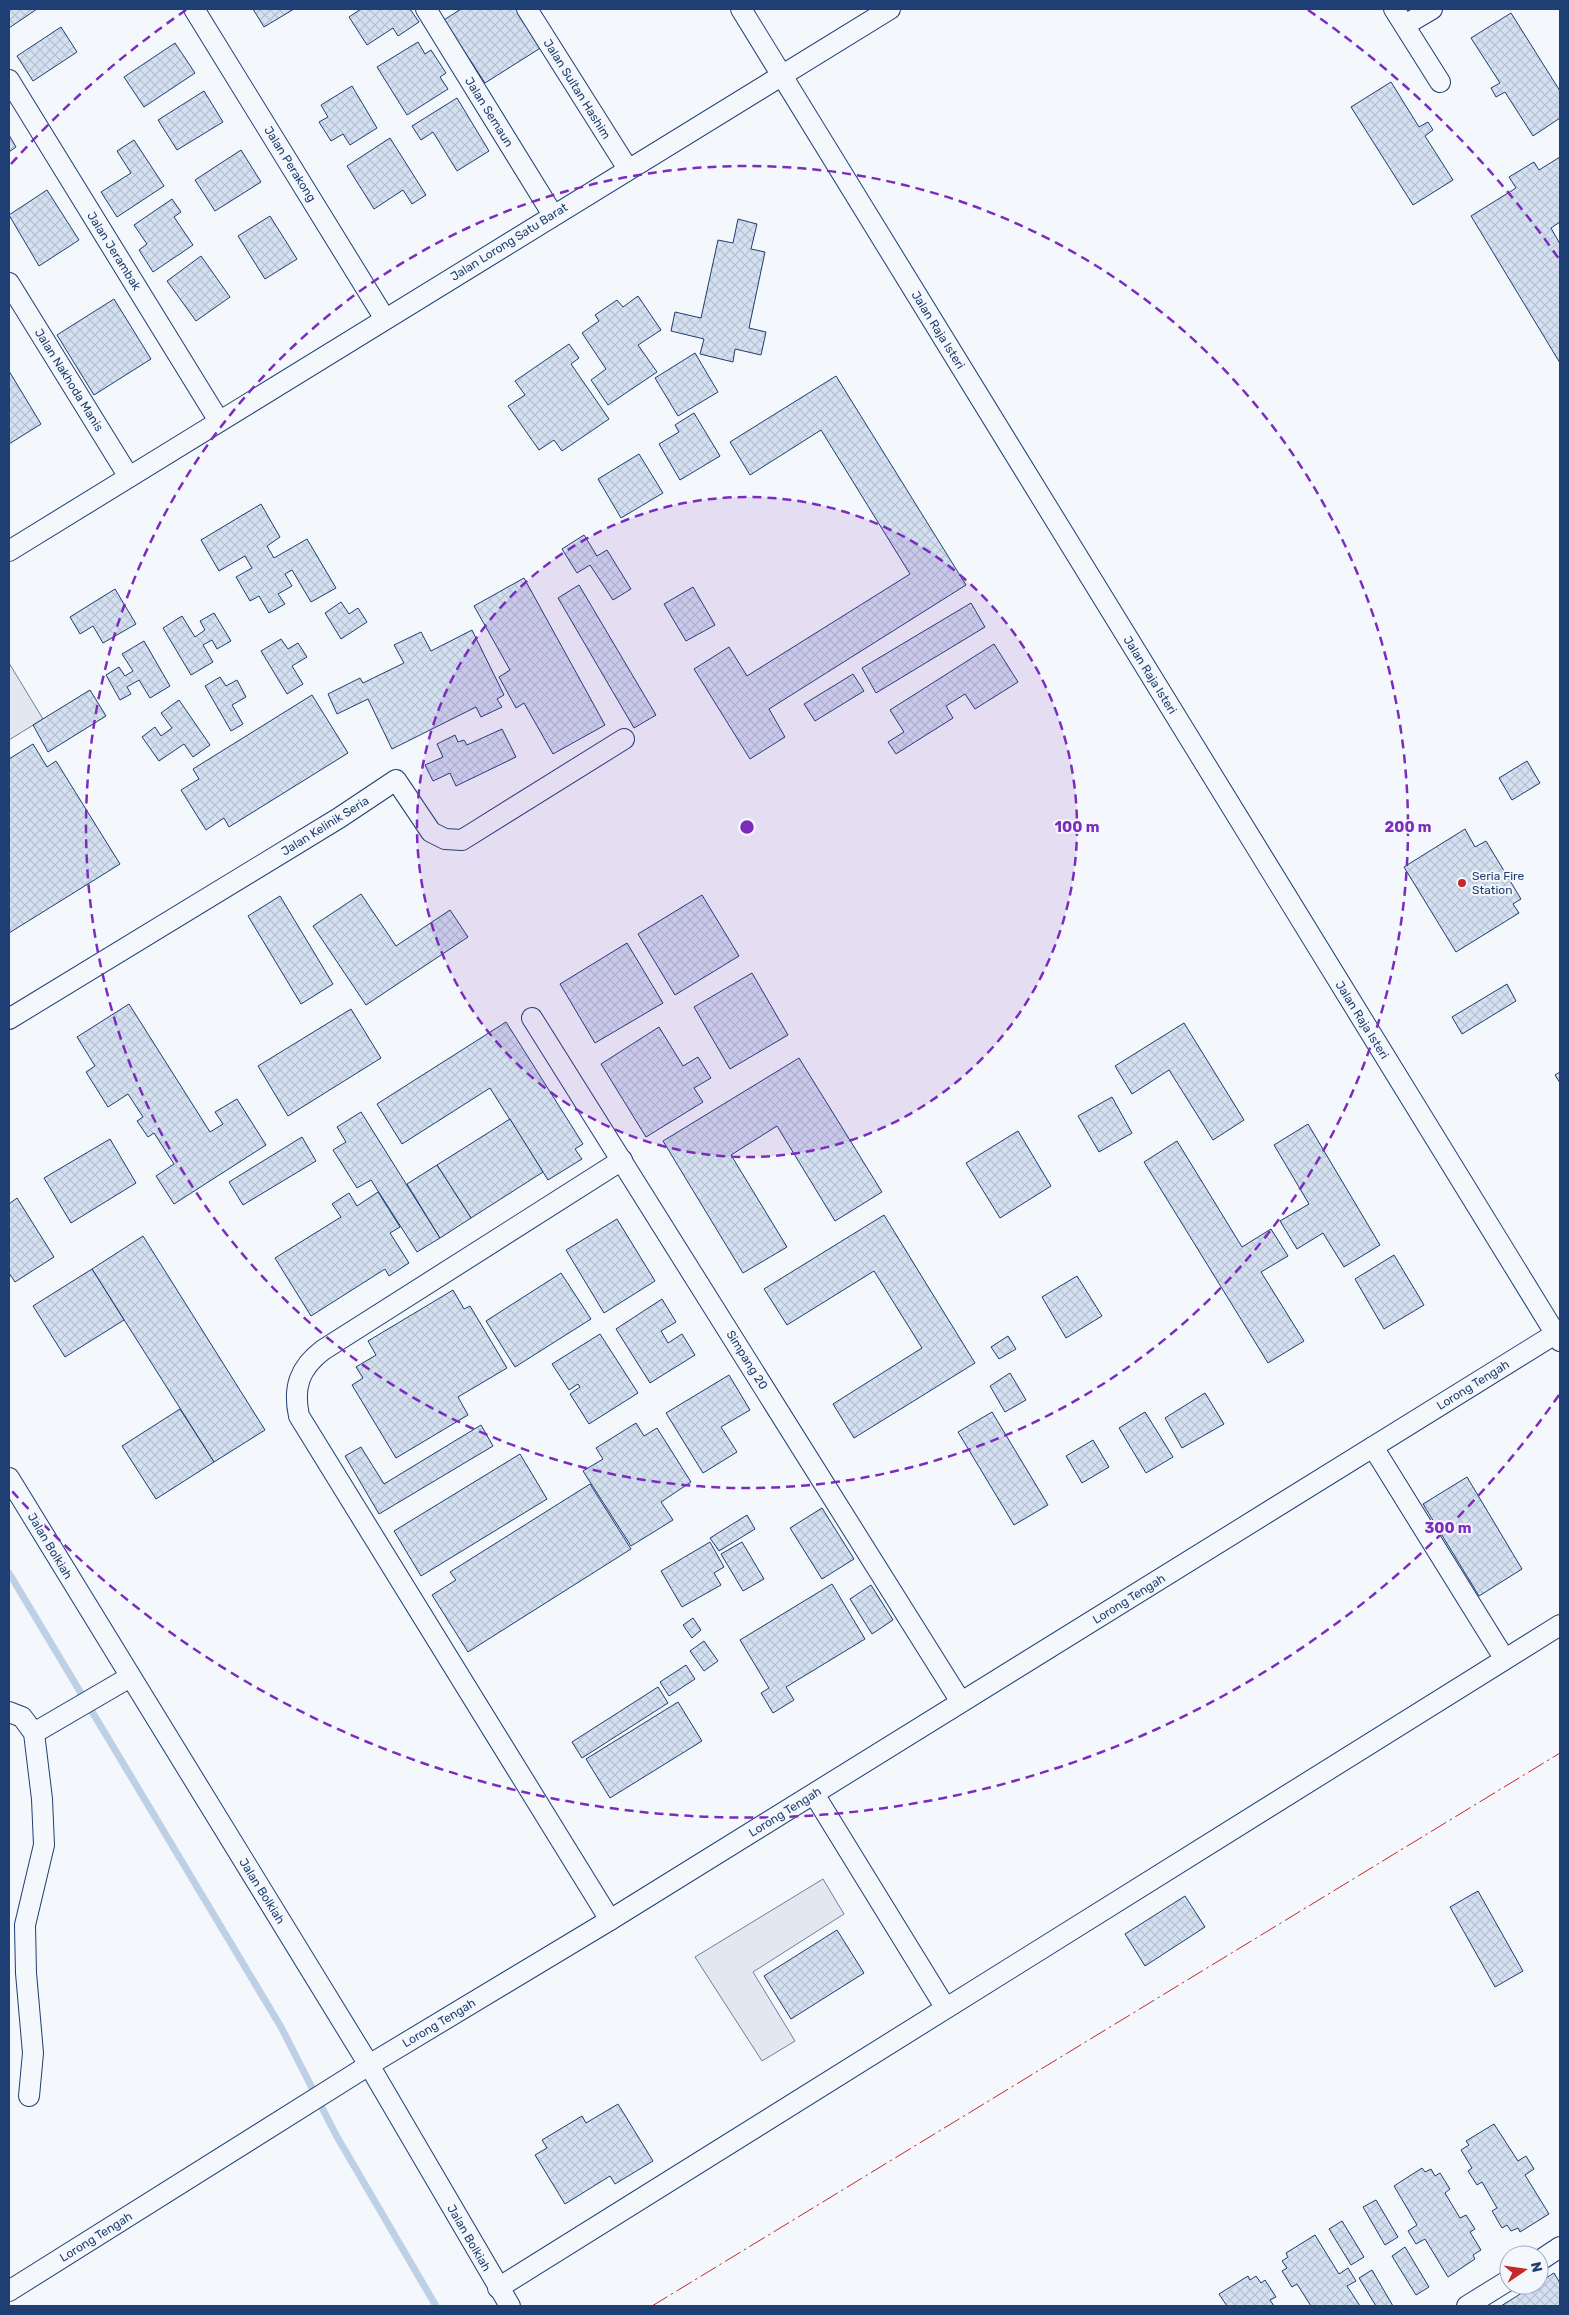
<svg xmlns="http://www.w3.org/2000/svg" width="1569" height="2315" font-family="Rubik,sans-serif">
<style>
.parking{fill:#e3e8f0;stroke:#687fa3}
.lines{fill:none;stroke-linecap:round;stroke-linejoin:round}
.stream{stroke:#bed0e5;stroke-width:7}
.building{fill:url(#building-cross-hatch);stroke:#1d3f73}
.street-casing{stroke:#1d3f73;stroke-width:22}
.street{stroke:#f4f7fb;stroke-width:20}
.power{stroke:#c62828;stroke-width:1;stroke-dasharray:18 4 2.5 4;stroke-linecap:butt}
.ring{fill:none;stroke:#7b2cbf;stroke-width:2.5;stroke-dasharray:9 6}
.poi-dot{fill:#c62828;stroke:#f4f7fb;stroke-width:2}
.labels{text-anchor:middle;dominant-baseline:central;stroke-width:4;stroke-linejoin:round;paint-order:stroke}
.street-label{font-size:12px;fill:#1d3f73;stroke:#f4f7fb}
.poi-label{font-size:12px;fill:#1d3f73;stroke:#f4f7fb;text-anchor:start}
.centre{fill:#7b2cbf;stroke:#f4f7fb;stroke-width:2.5}
.ring-label{font-size:15px;text-anchor:middle;font-weight:bold;fill:#7b2cbf;stroke:#f4f7fb;stroke-width:4;stroke-linejoin:round;paint-order:stroke}
</style>
<defs>
<pattern id="building-cross-hatch" width="8" height="8" patternUnits="userSpaceOnUse" patternTransform="scale(1.25)"><rect width="8" height="8" fill="#d5e0f0"/><path d="M0 0l8 8M0 8l8-8" fill="none" stroke="#b6c1d1"/></pattern>
</defs>
<rect width="100%" height="100%" fill="#f4f7fb"/>
<!-- parking -->
<g class="parking">
<polygon points="9,663 43,719 9,740"/>
<polygon points="823,1879 844,1914 753,1972 795,2041 762,2061 695,1957"/>
</g>
<g class="lines">
<!-- stream -->
<polyline class="stream" points="9,1573 281,2027 336,2135 436,2306"/>
</g>
<!-- building -->
<g class="building">
<polygon points="9,9 37,9 9,28"/>
<polygon points="253,9 294,9 264,27"/>
<polygon points="361,9 410,9 419,22 398,36 393,28 367,45 349,17"/>
<polygon points="461,9 518,9 542,47 485,83 444,20"/>
<polygon points="1511,13 1560,91 1560,118 1533,136 1505,92 1496,97 1491,88 1500,83 1471,38"/>
<polygon points="61,27 77,52 33,81 17,56"/>
<polygon points="418,42 425,54 431,50 446,73 440,77 448,89 407,115 377,67"/>
<polygon points="175,43 195,73 144,107 124,77"/>
<polygon points="1391,82 1419,127 1428,122 1433,130 1425,136 1453,180 1413,205 1351,107"/>
<polygon points="352,86 377,128 350,145 343,134 331,141 319,122 328,117 321,105"/>
<polygon points="204,91 223,122 177,150 158,120"/>
<polygon points="457,98 489,151 457,171 433,132 421,140 412,126"/>
<polygon points="9,135 16,147 9,152"/>
<polygon points="390,138 426,195 412,204 403,190 374,209 347,166"/>
<polygon points="134,140 164,186 117,217 101,192 131,173 117,151"/>
<polygon points="241,150 261,182 215,211 195,180"/>
<polygon points="1560,157 1560,222 1551,228 1560,244 1560,363 1471,216 1516,188 1509,177 1534,162 1539,170"/>
<polygon points="47,190 79,240 39,266 9,215"/>
<polygon points="172,199 181,212 174,217 193,245 153,272 139,250 147,244 134,225"/>
<polygon points="270,216 297,259 265,279 238,236"/>
<polygon points="738,219 757,224 751,249 765,252 749,328 766,332 761,355 735,349 733,362 700,354 704,339 671,331 675,312 701,318 718,240 733,243"/>
<polygon points="201,256 230,297 196,321 167,281"/>
<polygon points="638,296 661,330 638,345 657,372 608,405 591,380 606,369 582,333 599,321 595,315 617,300 623,307"/>
<polygon points="114,299 151,359 94,395 57,335"/>
<polygon points="569,344 579,358 571,364 609,419 562,451 554,440 539,450 508,406 525,395 515,381"/>
<polygon points="695,353 718,392 678,416 655,378"/>
<polygon points="9,371 41,424 9,444"/>
<polygon points="836,376 966,585 769,709 785,737 750,759 694,669 729,647 747,676 910,574 821,430 750,475 730,442"/>
<polygon points="694,413 720,456 680,480 659,444 679,432 675,425"/>
<polygon points="639,454 663,493 621,518 598,479"/>
<polygon points="261,504 280,537 267,546 274,558 307,539 336,588 311,602 292,570 285,574 292,586 278,594 285,604 269,613 259,596 250,601 236,577 252,568 245,556 219,571 201,540"/>
<polygon points="584,535 597,556 607,550 631,589 613,600 590,565 577,573 562,549"/>
<polygon points="524,578 605,725 553,754 524,703 516,708 499,677 510,670 474,606"/>
<polygon points="579,585 656,715 634,728 558,598"/>
<polygon points="693,587 715,625 686,641 664,604"/>
<polygon points="115,589 136,624 103,643 93,626 80,634 70,617"/>
<polygon points="341,602 349,614 358,608 367,622 341,639 325,613"/>
<polygon points="971,603 985,627 876,693 862,668"/>
<polygon points="214,613 231,641 217,649 212,640 203,645 213,662 191,675 163,628 182,616 195,637 205,630 200,621"/>
<polygon points="472,630 504,695 497,699 502,707 481,717 476,707 392,749 368,699 337,714 328,694 360,678 363,683 404,663 394,645 421,632 431,651"/>
<polygon points="281,639 288,649 298,643 307,657 292,666 303,684 287,694 261,651"/>
<polygon points="144,641 170,686 150,698 139,680 127,687 131,694 120,700 106,675 119,667 125,676 133,671 122,654"/>
<polygon points="994,644 1018,682 975,709 965,694 946,706 953,718 896,754 888,742 904,732 890,710"/>
<polygon points="853,674 864,691 815,721 804,704"/>
<polygon points="220,677 226,686 237,680 246,697 232,705 243,724 231,731 205,686"/>
<polygon points="90,690 106,716 48,752 33,725"/>
<polygon points="312,695 348,753 229,827 224,818 206,830 181,790 199,779 193,769"/>
<polygon points="179,700 210,745 193,757 184,744 159,761 142,737 155,727 161,736 172,728 161,713"/>
<polygon points="502,729 516,757 456,786 450,773 433,781 425,765 443,757 437,744 455,735 458,742 464,740 467,745"/>
<polygon points="33,744 47,767 56,761 120,864 9,933 9,759"/>
<polygon points="1527,761 1540,783 1512,800 1499,778"/>
<polygon points="1465,829 1475,847 1486,841 1521,899 1513,904 1519,913 1456,952 1404,867"/>
<polygon points="361,894 396,946 450,910 468,937 366,1005 313,926"/>
<polygon points="702,895 739,956 675,995 638,934"/>
<polygon points="280,896 333,984 301,1004 248,916"/>
<polygon points="627,943 663,1003 595,1043 560,984"/>
<polygon points="752,973 788,1035 730,1069 694,1007"/>
<polygon points="1507,984 1516,1001 1462,1034 1452,1017"/>
<polygon points="129,1004 210,1132 223,1124 215,1112 237,1099 266,1145 174,1204 156,1176 174,1164 154,1133 148,1137 137,1121 143,1117 128,1094 108,1107 86,1072 95,1066 77,1037"/>
<polygon points="351,1009 381,1058 288,1116 258,1066"/>
<polygon points="506,1022 583,1144 575,1149 582,1159 548,1180 490,1088 402,1144 377,1104"/>
<polygon points="1184,1023 1244,1120 1213,1140 1169,1070 1132,1094 1115,1066"/>
<polygon points="659,1027 683,1066 698,1057 711,1078 694,1088 703,1102 646,1137 601,1064"/>
<polygon points="799,1058 882,1192 835,1221 777,1126 731,1155 787,1247 743,1273 663,1141"/>
<polygon points="1560,1072 1560,1083 1555,1075"/>
<polygon points="1112,1097 1132,1133 1099,1152 1078,1116"/>
<polygon points="361,1112 440,1238 417,1252 371,1180 357,1188 333,1150 346,1142 337,1127"/>
<polygon points="510,1119 543,1172 471,1218 437,1165"/>
<polygon points="1308,1124 1380,1245 1344,1267 1323,1233 1297,1249 1280,1221 1309,1204 1274,1145"/>
<polygon points="1018,1131 1051,1186 1000,1218 966,1163"/>
<polygon points="302,1137 316,1161 243,1205 229,1182"/>
<polygon points="110,1139 136,1183 71,1223 44,1178"/>
<polygon points="1177,1141 1242,1247 1271,1229 1288,1256 1261,1272 1304,1341 1268,1363 1144,1162"/>
<polygon points="437,1165 471,1218 440,1238 407,1184"/>
<polygon points="378,1192 400,1227 390,1233 409,1263 389,1276 385,1269 311,1316 275,1258 341,1217 332,1204 349,1193 357,1206"/>
<polygon points="17,1198 54,1257 15,1282 9,1273 9,1204"/>
<polygon points="884,1215 975,1363 854,1438 833,1404 922,1348 874,1271 787,1325 764,1289"/>
<polygon points="617,1219 655,1281 604,1313 566,1250"/>
<polygon points="143,1236 265,1430 214,1462 92,1269"/>
<polygon points="1394,1255 1424,1305 1384,1329 1355,1279"/>
<polygon points="92,1269 124,1320 65,1357 33,1306"/>
<polygon points="561,1273 591,1319 515,1367 486,1321"/>
<polygon points="1077,1276 1102,1316 1066,1338 1042,1297"/>
<polygon points="453,1290 464,1309 470,1306 507,1368 458,1397 468,1415 396,1458 352,1385 363,1378 356,1367 376,1355 368,1341"/>
<polygon points="662,1299 676,1322 661,1331 668,1343 682,1334 695,1355 650,1383 616,1329"/>
<polygon points="600,1334 638,1393 589,1424 570,1394 580,1387 578,1384 569,1390 552,1364"/>
<polygon points="1008,1336 1016,1349 999,1359 991,1347"/>
<polygon points="1010,1373 1026,1400 1005,1412 990,1386"/>
<polygon points="729,1375 750,1410 721,1427 737,1452 703,1473 666,1413"/>
<polygon points="1205,1393 1224,1424 1182,1448 1165,1418"/>
<polygon points="180,1409 214,1462 156,1499 122,1446"/>
<polygon points="992,1412 1048,1505 1014,1525 958,1432"/>
<polygon points="1145,1412 1173,1457 1146,1473 1119,1428"/>
<polygon points="636,1423 644,1436 657,1428 691,1482 661,1502 673,1520 631,1546 583,1471 603,1459 596,1448"/>
<polygon points="481,1425 493,1446 379,1514 345,1456 361,1447 384,1484"/>
<polygon points="1093,1440 1109,1467 1082,1483 1066,1456"/>
<polygon points="520,1454 547,1499 421,1576 394,1531"/>
<polygon points="1467,1477 1522,1569 1479,1596 1423,1504"/>
<polygon points="590,1484 631,1549 468,1652 432,1595 456,1580 450,1572"/>
<polygon points="822,1508 854,1559 822,1579 790,1528"/>
<polygon points="747,1515 755,1529 719,1551 710,1538"/>
<polygon points="710,1542 724,1567 714,1573 721,1585 682,1607 661,1571"/>
<polygon points="742,1542 764,1579 743,1591 721,1554"/>
<polygon points="832,1584 865,1639 786,1687 794,1700 773,1713 761,1693 769,1688 740,1640"/>
<polygon points="871,1585 893,1620 872,1634 850,1599"/>
<polygon points="693,1618 701,1630 692,1638 683,1625"/>
<polygon points="704,1641 718,1661 704,1671 690,1651"/>
<polygon points="686,1665 695,1679 669,1696 660,1682"/>
<polygon points="658,1687 668,1703 582,1758 572,1742"/>
<polygon points="678,1702 702,1741 610,1798 586,1759"/>
<polygon points="1478,1891 1523,1971 1495,1987 1450,1907"/>
<polygon points="1185,1896 1205,1927 1145,1966 1125,1934"/>
<polygon points="837,1930 864,1973 791,2019 764,1976"/>
<polygon points="618,2104 653,2161 615,2184 610,2176 565,2204 535,2155 547,2148 542,2140 582,2116 586,2123"/>
<polygon points="1494,2124 1518,2161 1526,2156 1534,2169 1525,2175 1549,2214 1520,2232 1518,2228 1511,2231 1507,2225 1502,2228 1492,2211 1497,2208 1482,2182 1477,2185 1468,2171 1472,2168 1461,2150 1469,2145 1466,2141"/>
<polygon points="1422,2168 1425,2172 1431,2169 1435,2176 1440,2173 1450,2189 1445,2193 1460,2218 1466,2215 1475,2229 1470,2232 1481,2250 1473,2255 1475,2259 1448,2277 1425,2239 1416,2244 1408,2231 1417,2225 1394,2186"/>
<polygon points="1376,2200 1398,2237 1385,2245 1363,2207"/>
<polygon points="1342,2221 1364,2257 1351,2265 1329,2229"/>
<polygon points="1315,2235 1339,2274 1348,2268 1356,2281 1347,2286 1360,2306 1311,2306 1297,2284 1292,2287 1282,2271 1287,2268 1282,2261 1288,2257 1286,2253"/>
<polygon points="1405,2247 1429,2287 1416,2295 1392,2256"/>
<polygon points="1372,2270 1393,2306 1376,2306 1359,2278"/>
<polygon points="1554,2273 1560,2283 1560,2306 1501,2306"/>
<polygon points="1248,2276 1250,2280 1256,2276 1261,2283 1265,2280 1276,2297 1270,2300 1274,2306 1227,2306 1219,2294"/>
</g>
<g class="lines">
<defs>
<g id="street">
<polyline points="194,9 385,319"/>
<polyline points="426,9 553,215"/>
<polyline points="527,9 628,169"/>
<polyline points="741,9 1560,1341"/>
<polyline points="1394,9 1440,82"/>
<polyline points="1405,25 1432,9"/>
<polyline points="9,80 219,421"/>
<polyline points="9,283 129,477"/>
<polyline points="9,551 890,9"/>
<polyline points="532,1018 961,1702"/>
<polyline points="9,1019 339,818 396,780 431,832 445,839 462,840 624,739"/>
<polyline points="1373,1447 1504,1658"/>
<polyline points="9,1478 369,2065 510,2306"/>
<polyline points="9,1712 22,1717 34,1733 42,1799 44,1845 25,1925 26,1973 33,2053 29,2096"/>
<polyline points="34,1733 130,1677"/>
<polyline points="814,1794 945,2007"/>
<path d="M 610,1920 L 299,1416 C 293,1388 299,1368 323,1350 L 622,1160"/>
<polyline points="1539,2261 1560,2247"/>
<polyline points="498,2288 1560,1625"/>
<polyline points="9,2291 369,2065 610,1920 1560,1331"/>
<polyline points="1467,2306 1509,2280"/>
</g>
</defs>
<!-- street casing -->
<use href="#street" class="street-casing"/>
<!-- street -->
<use href="#street" class="street"/>
<!-- power -->
<polyline class="power" points="652,2306 1560,1753"/>
</g>
<!-- distance rings -->
<circle cx="747" cy="827" r="330" fill="#7b2cbf" fill-opacity=".12"/>
<g class="ring">
<circle cx="747" cy="827" r="330"/>
<circle cx="747" cy="827" r="661"/>
<path d="M1559 1395A991 991 0 0 1 11 1490M11 164A991 991 0 0 1 186 10M1308 10A991 991 0 0 1 1559 259"/>
</g>
<!-- markers -->
<circle class="poi-dot" cx="1462" cy="883" r="5"/>
<g class="labels">
<!-- street labels -->
<g class="street-label">
<text transform="translate(577 89) rotate(58)">Jalan Sultan Hashim</text>
<text transform="translate(489 112) rotate(58)">Jalan Semaun</text>
<text transform="translate(290 164) rotate(58)">Jalan Perakong</text>
<text transform="translate(509 242) rotate(-32)">Jalan Lorong Satu Barat</text>
<text transform="translate(114 251) rotate(58)">Jalan Jerambak</text>
<text transform="translate(938 330) rotate(58)">Jalan Raja Isteri</text>
<text transform="translate(69 380) rotate(58)">Jalan Nakhoda Manis</text>
<text transform="translate(1150 675) rotate(58)">Jalan Raja Isteri</text>
<text transform="translate(325 826) rotate(-32)">Jalan Kelinik Seria</text>
<text transform="translate(1362 1020) rotate(58)">Jalan Raja Isteri</text>
<text transform="translate(747 1360) rotate(58)">Simpang 20</text>
<text transform="translate(1473 1385) rotate(-32)">Lorong Tengah</text>
<text transform="translate(50 1546) rotate(59)">Jalan Bolkiah</text>
<text transform="translate(1129 1599) rotate(-32)">Lorong Tengah</text>
<text transform="translate(785 1812) rotate(-32)">Lorong Tengah</text>
<text transform="translate(262 1891) rotate(58)">Jalan Bolkiah</text>
<text transform="translate(439 2023) rotate(-31)">Lorong Tengah</text>
<text transform="translate(96 2237) rotate(-32)">Lorong Tengah</text>
<text transform="translate(469 2238) rotate(60)">Jalan Bolkiah</text>
</g>
<!-- poi labels -->
<g class="poi-label">
<text x="1472" y="876">Seria Fire<tspan x="1472" dy="14">Station</tspan></text>
</g>
</g>
<circle cx="747" cy="827" r="8" class="centre"/>
<g class="ring-label">
<text x="1077" y="832">100 m</text>
<text x="1408" y="832">200 m</text>
<text x="1448" y="1533">300 m</text>
</g>
<!-- border -->
<rect width="1569" height="2315" fill="none" stroke="#1d3f73" stroke-width="20"/>
<!-- north arrow -->
<g transform="translate(1524 2270) rotate(77)"><circle r="24" fill="#f4f7fb" stroke="#9eadc5"/>
<path d="M0-4L9 19L0 12L-9 19Z" fill="#c62828"/>
<text y="-8" font-size="14" font-weight="bold" text-anchor="middle" fill="#1d3f73">N</text>
</g>
</svg>
